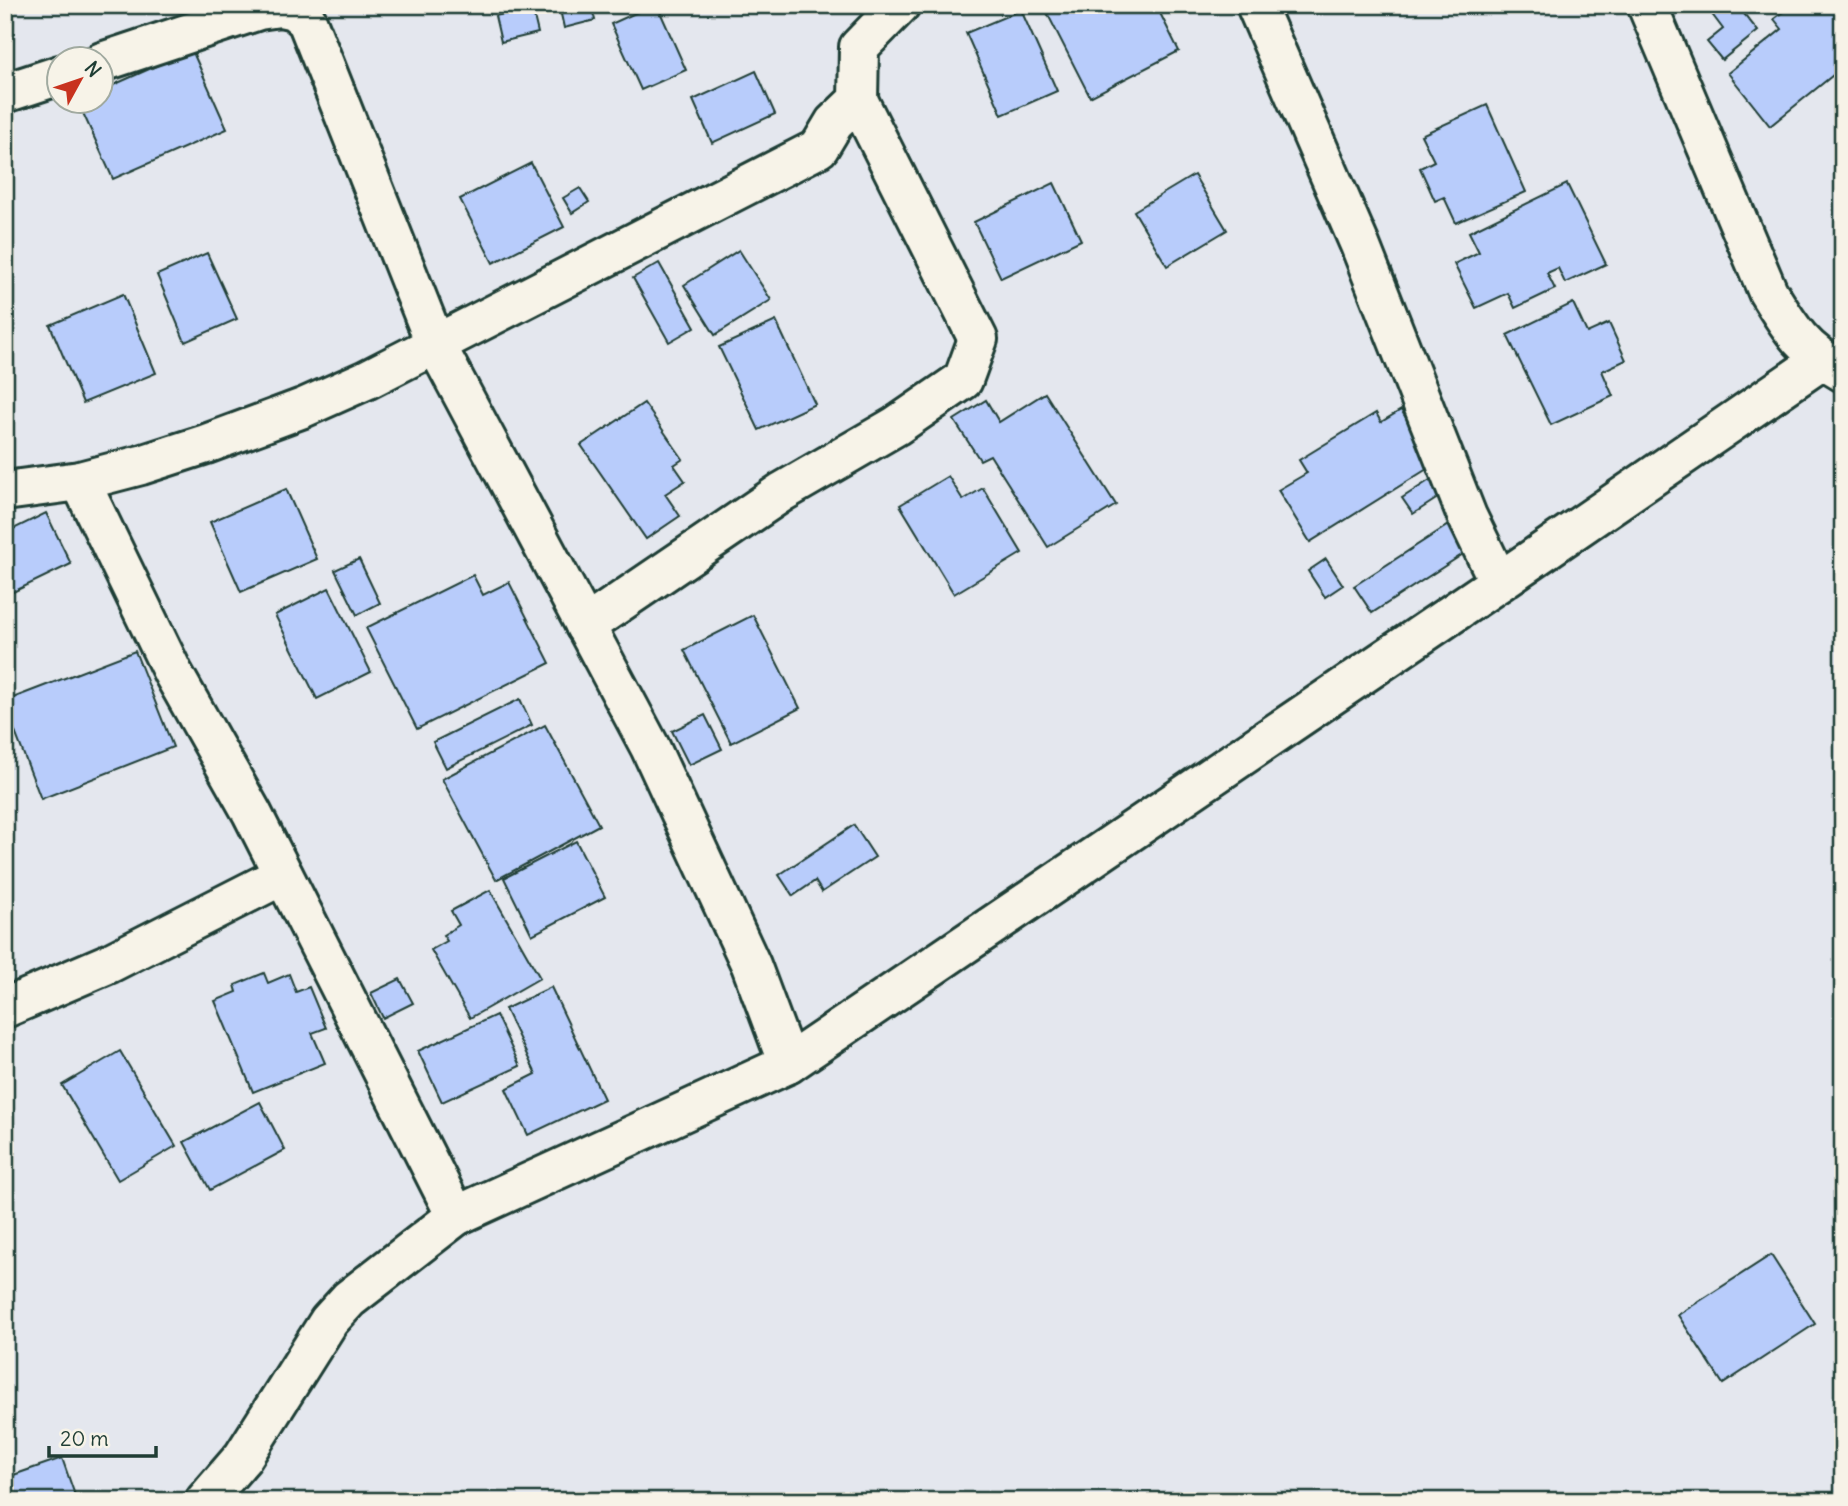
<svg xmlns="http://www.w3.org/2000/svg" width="1848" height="1506" font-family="Delius,sans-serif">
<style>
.building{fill:#b8ccfb;stroke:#1f3d34;stroke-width:2}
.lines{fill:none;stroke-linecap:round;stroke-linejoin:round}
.minor-casing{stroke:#1f3d34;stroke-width:44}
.minor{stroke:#f7f3e8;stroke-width:38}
</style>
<rect width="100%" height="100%" fill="#e4e7ee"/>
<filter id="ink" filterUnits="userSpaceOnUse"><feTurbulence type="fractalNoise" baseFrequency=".0143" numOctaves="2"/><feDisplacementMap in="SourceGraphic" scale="14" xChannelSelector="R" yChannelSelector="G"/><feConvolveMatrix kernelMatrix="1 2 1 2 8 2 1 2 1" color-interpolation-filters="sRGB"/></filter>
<g filter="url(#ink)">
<!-- building -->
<g class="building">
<polygon points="559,5 591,5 595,20 564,28"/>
<polygon points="653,5 657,5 686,70 641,90 611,24"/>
<polygon points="1052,5 1156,5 1179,51 1090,97 1045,9"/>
<polygon points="1705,5 1737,5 1758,31 1722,60 1707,42 1723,29"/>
<polygon points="1792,5 1843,5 1843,67 1770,126 1728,73 1782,29 1774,19"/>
<polygon points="532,8 538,33 501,42 495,16"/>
<polygon points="1021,10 1057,91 1002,115 966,33"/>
<polygon points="192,50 227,129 113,179 78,102 102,102 102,90"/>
<polygon points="756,71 775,114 712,143 693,100"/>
<polygon points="1487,105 1526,192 1456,223 1444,197 1435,201 1420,168 1434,161 1421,135"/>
<polygon points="531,163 564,227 493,263 460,199"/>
<polygon points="1194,175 1227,230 1167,266 1134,211"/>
<polygon points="1054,183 1081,240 1001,278 974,222"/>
<polygon points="1567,184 1606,264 1565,283 1558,268 1547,273 1555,289 1515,308 1508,293 1476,308 1454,264 1479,252 1469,232"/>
<polygon points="580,188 589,202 572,213 563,198"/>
<polygon points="739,250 771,300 715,335 684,285"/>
<polygon points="207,253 237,319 185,342 157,275"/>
<polygon points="659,263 695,327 669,342 633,278"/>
<polygon points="123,294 156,373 83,403 50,325"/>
<polygon points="1573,303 1587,333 1609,323 1626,360 1602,371 1613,396 1551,425 1507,335"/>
<polygon points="776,321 815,404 759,430 719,347"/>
<polygon points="1045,393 1116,505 1048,547 990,455 980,460 954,420 986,400 999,422"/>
<polygon points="644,403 683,459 674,465 685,481 665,494 680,516 646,539 581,445"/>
<polygon points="1401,410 1435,464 1310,542 1278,490 1307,473 1299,460 1376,413 1381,422"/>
<polygon points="948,476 963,500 983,488 1022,553 954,594 900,505"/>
<polygon points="1436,476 1447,492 1413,514 1402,498"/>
<polygon points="286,489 317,559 241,592 210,522"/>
<polygon points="46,513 71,564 9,594 5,587 5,533"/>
<polygon points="1456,520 1474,547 1372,613 1354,586"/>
<polygon points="359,559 380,603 357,615 335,570"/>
<polygon points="1326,559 1343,585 1325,597 1308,571"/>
<polygon points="473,575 483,595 509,582 550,663 417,729 366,628"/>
<polygon points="329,588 371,672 317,699 275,615"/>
<polygon points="753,615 800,708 731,743 684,650"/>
<polygon points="135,651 173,747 41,799 5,706 5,701"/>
<polygon points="520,699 532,725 446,768 433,742"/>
<polygon points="705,715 722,749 689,765 672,731"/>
<polygon points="545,725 599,825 496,880 442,779"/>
<polygon points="854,825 875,857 822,892 815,881 793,896 779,875"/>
<polygon points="576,841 605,897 532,935 504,878"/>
<polygon points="490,890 540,978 470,1018 431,950 447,941 443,935 459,925 451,911"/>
<polygon points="264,973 268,983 289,974 296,992 309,987 326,1028 312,1033 325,1063 253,1092 215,1001 237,992 235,985"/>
<polygon points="400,979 413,1003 383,1018 371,993"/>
<polygon points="551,987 604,1099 528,1135 506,1089 536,1074 505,1009"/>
<polygon points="496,1015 520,1066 442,1102 418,1051"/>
<polygon points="120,1051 176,1146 118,1180 62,1085"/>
<polygon points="260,1102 285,1150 210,1190 184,1142"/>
<polygon points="1771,1255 1815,1324 1723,1384 1678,1315"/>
<polygon points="62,1458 77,1501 12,1501 5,1478"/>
</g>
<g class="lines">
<defs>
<g id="minor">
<polyline points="1256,5 1360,245 1467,516 1499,582"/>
<path d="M 1647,5 L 1768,292 C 1791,330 1803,350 1843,372"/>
<polyline points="102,62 259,10 280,7 294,10 307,21 435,343 650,747 751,965 788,1064 456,1216 349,1299 329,1321 243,1457 205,1501"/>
<polyline points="5,93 60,75"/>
<polyline points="80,481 173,673 252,813 456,1216"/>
<polyline points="5,491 80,481 141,465 206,444 303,408 366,380 819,148 834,123 858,100 859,47 900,5"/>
<polyline points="585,626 782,492 896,426 963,380 978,339 858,100"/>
<polyline points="5,1008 110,963 283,875"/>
<polyline points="788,1064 1499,582 1822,360"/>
</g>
</defs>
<!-- minor casing -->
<use href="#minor" class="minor-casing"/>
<!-- minor -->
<use href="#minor" class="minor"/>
</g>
</g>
<!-- margin -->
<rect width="1848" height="1506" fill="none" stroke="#f7f3e8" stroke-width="28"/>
<rect x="14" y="14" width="1820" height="1478" fill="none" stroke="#1f3d34" stroke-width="2.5" filter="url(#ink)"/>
<!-- north arrow -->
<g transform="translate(80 80) rotate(50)"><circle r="33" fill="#f7f3e8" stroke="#a1aaa0" stroke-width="2"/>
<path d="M0-5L12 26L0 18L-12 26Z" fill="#c8321e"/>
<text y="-10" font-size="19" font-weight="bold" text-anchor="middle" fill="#1f3d34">N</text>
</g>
<!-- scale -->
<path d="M49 1446v10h107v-10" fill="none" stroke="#1f3d34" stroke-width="3.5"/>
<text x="60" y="1446" font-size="21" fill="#1f3d34" stroke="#f7f3e8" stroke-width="5" paint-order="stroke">20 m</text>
</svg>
